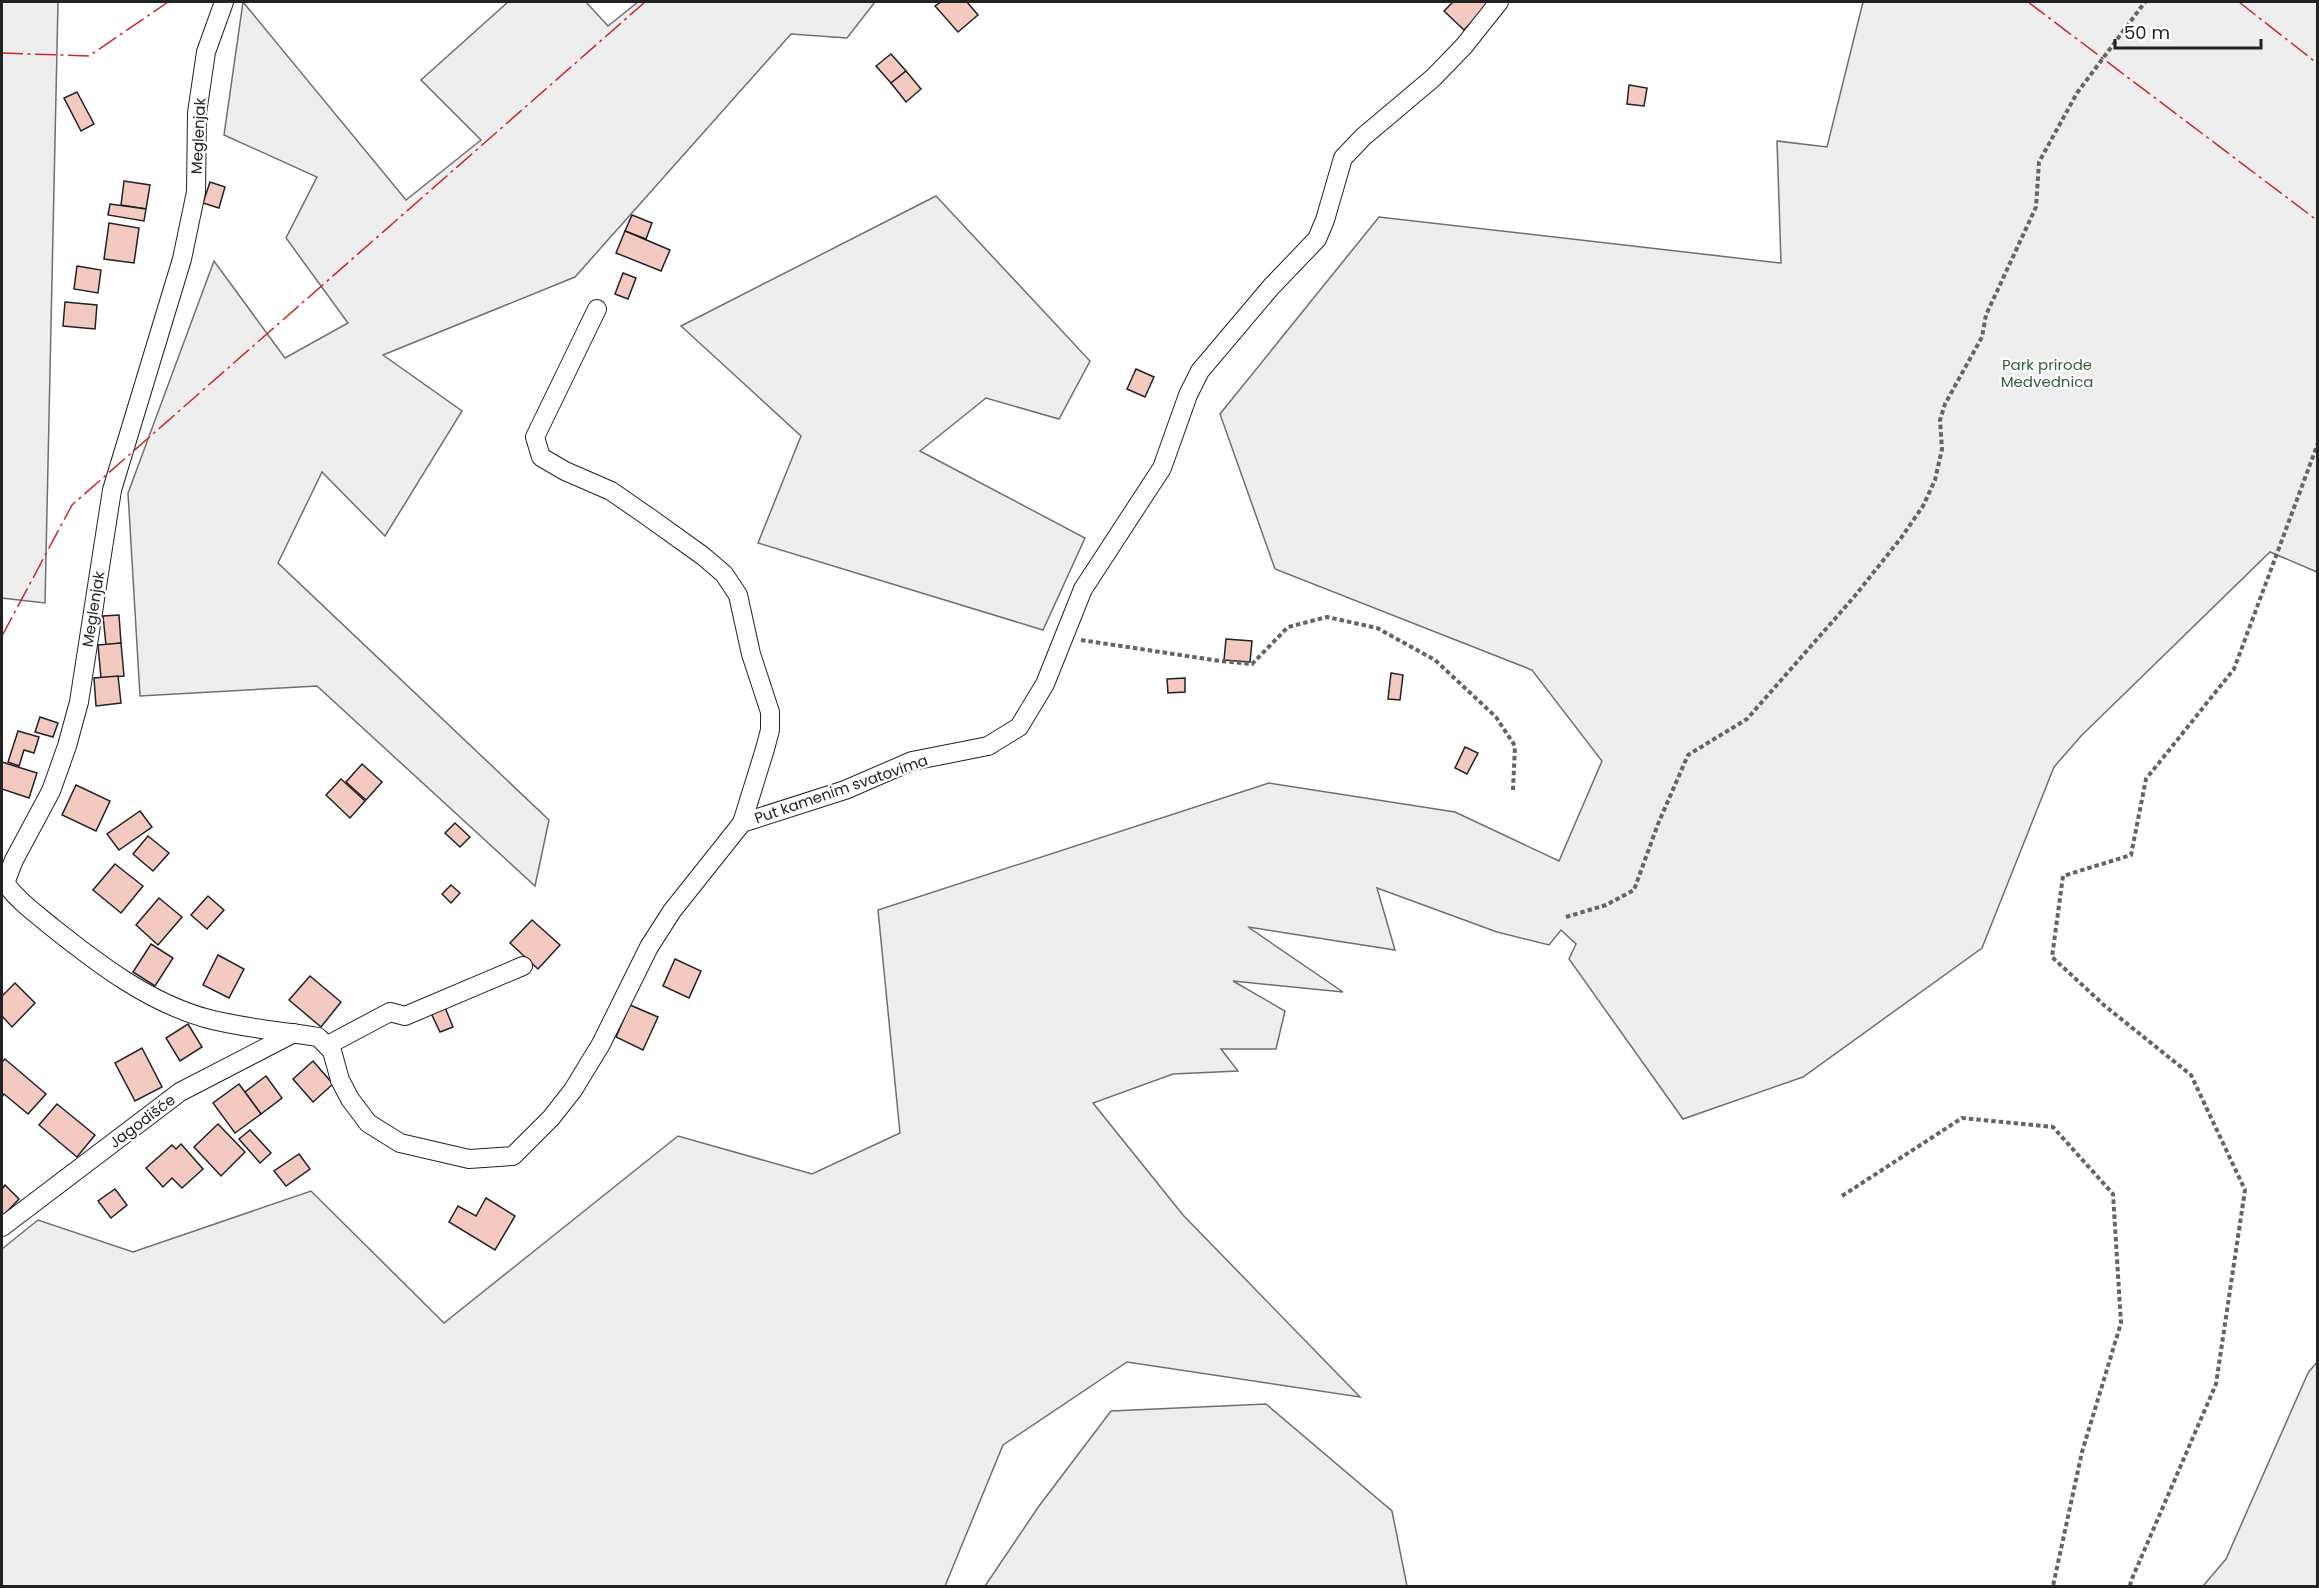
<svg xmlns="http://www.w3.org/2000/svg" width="2319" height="1588" font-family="Poppins,sans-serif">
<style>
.green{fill:#eee;stroke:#6f6f6f;stroke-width:1.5}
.building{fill:#f3c9c0;stroke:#222;stroke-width:1.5}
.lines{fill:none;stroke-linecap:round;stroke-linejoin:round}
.street-casing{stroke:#222;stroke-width:20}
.path{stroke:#646464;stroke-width:4;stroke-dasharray:4.5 3;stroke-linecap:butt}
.street{stroke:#fff;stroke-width:18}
.power{stroke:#c62828;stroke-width:1.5;stroke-dasharray:21 4.5 3 4.5;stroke-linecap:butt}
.labels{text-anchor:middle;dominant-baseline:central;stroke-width:4.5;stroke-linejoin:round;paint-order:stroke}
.street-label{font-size:15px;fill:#222;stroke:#fff}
.park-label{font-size:15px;fill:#2f5e38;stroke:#fff}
</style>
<rect width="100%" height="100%" fill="#fff"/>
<!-- green -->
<g class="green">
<polygon points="2,2 58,2 45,603 2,598"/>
<polygon points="243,2 406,200 481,140 421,80 508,2 586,2 608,26 638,2 875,2 847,38 791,34 575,277 383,355 462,411 385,536 322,472 278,563 549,820 535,886 317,686 140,696 128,493 214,261 285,358 348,323 286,238 317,177 224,135"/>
<polygon points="1863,2 2317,2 2317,572 2270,552 2081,736 2054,767 1982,948 1803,1077 1683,1119 1569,959 1576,944 1561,930 1549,945 1497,932 1377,888 1395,950 1248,927 1343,992 1233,981 1285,1011 1276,1049 1221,1049 1238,1071 1173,1074 1093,1103 1183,1215 1360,1397 1127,1362 1003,1445 945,1586 2,1586 2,1249 38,1220 133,1252 311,1191 444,1323 678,1136 812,1174 900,1133 878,910 1269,783 1455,812 1559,861 1602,761 1532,670 1275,569 1220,414 1379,217 1781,263 1777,141 1827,147"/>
<polygon points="936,196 1090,361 1059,419 986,398 920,451 1085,538 1043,630 758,543 801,436 681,326"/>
<polygon points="2317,1362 2317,1586 2203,1586 2226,1559 2308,1373"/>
<polygon points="1266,1404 1392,1511 1407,1586 985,1586 1039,1506 1111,1411"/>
</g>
<!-- building -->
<g class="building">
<polygon points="941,2 967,2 978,15 958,32 935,6"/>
<polygon points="1453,2 1485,2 1488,4 1464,30 1444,11"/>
<polygon points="891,54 906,71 891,83 876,66"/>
<polygon points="906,71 921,89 906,102 891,83"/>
<polygon points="1629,85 1647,88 1644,106 1627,104"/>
<polygon points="77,92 94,124 81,131 64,98"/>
<polygon points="124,181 150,185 146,209 121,205"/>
<polygon points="210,182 225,187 219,208 203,203"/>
<polygon points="110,204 146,209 144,221 108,215"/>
<polygon points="632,215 652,223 646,239 625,231"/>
<polygon points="109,223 139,228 134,263 104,259"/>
<polygon points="625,231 670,250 661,271 616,253"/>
<polygon points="77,266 101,270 98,293 74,289"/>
<polygon points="623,273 636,278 628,299 615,294"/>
<polygon points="65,302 97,305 95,329 63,326"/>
<polygon points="1136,369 1154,377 1145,397 1127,389"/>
<polygon points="119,615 121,643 106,645 103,616"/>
<polygon points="1226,639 1252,641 1250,662 1224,660"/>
<polygon points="121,643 124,676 101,678 98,645"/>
<polygon points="1391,673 1403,675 1400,700 1388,699"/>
<polygon points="118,676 121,703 96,706 94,678"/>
<polygon points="1185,678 1185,692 1168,693 1167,679"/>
<polygon points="40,717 58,723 53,737 35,732"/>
<polygon points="18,731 39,737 34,753 24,750 19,766 8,762"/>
<polygon points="1465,747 1478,753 1467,774 1455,768"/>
<polygon points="2,762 37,773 29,798 2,789"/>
<polygon points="362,764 382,782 366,800 346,782"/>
<polygon points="341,779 365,801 350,818 326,795"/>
<polygon points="76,785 110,801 96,831 62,815"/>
<polygon points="140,811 152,827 119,850 107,834"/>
<polygon points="455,823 470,837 460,847 445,833"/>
<polygon points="148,836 169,853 153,871 133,854"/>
<polygon points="115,864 143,886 121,913 93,890"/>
<polygon points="451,885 460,893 451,903 442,894"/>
<polygon points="208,896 224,910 207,929 191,915"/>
<polygon points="159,898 182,917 158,945 136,925"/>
<polygon points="532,920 560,945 538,969 510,943"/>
<polygon points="151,944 173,958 155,986 133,972"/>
<polygon points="218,955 244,969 229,998 203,985"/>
<polygon points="675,959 701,971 689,998 663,986"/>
<polygon points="310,976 341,1002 321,1027 289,1000"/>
<polygon points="15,983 35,1003 12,1027 2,1016 2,996"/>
<polygon points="444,1005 453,1027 440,1032 430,1011"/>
<polygon points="630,1005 658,1017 643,1050 616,1037"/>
<polygon points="188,1024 202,1047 180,1061 166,1038"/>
<polygon points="142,1048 162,1087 135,1101 115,1063"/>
<polygon points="5,1059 46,1094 28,1114 4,1094 2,1097 2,1062"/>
<polygon points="313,1061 333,1084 313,1102 293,1079"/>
<polygon points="266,1076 282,1098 261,1114 245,1092"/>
<polygon points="239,1084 261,1114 235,1133 213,1103"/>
<polygon points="57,1104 95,1135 77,1157 39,1125"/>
<polygon points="218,1124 245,1152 221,1176 194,1147"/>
<polygon points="250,1130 271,1153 260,1163 239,1139"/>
<polygon points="181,1144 203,1169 182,1188 172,1178 163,1187 146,1168 172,1145 176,1149"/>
<polygon points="299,1154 310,1169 286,1186 274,1171"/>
<polygon points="5,1185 19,1199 2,1217 2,1189"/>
<polygon points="115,1189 127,1205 111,1218 98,1201"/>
<polygon points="486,1198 515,1216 495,1250 449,1222 458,1206 476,1216"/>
</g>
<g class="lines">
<defs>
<g id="street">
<path d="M 224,2 L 206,52 L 197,113 L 196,192 L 182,259 L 112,490 L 79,702 L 67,746 L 51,791 L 14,860 L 5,883 C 18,901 35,913 52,927 C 97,963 148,1002 205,1018 C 241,1028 281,1031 318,1037 L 332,1051 L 340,1080 L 350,1099 L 368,1123 L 400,1143 L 469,1159 L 513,1156 L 551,1118 L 573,1090 L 601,1044 L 649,947 L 672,911 L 742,823 L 845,790 L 912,761 L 988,746 L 1019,727 L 1045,684 L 1083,589 L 1162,468 L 1188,395 L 1200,371 L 1271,287 L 1317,239 L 1325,220 L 1343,158 L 1363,137 L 1433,78 L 1464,46 L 1499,2"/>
<polyline points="597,309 535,437 541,457 565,471 611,491 650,518 703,556 724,574 738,595 751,654 770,712 770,730 765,749 742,823"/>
<polyline points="328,1045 390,1012 405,1016 523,966"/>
<polyline points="2,1227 180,1092 294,1033"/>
</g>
</defs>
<!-- street casing -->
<use href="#street" class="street-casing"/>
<!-- path -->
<g class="path">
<polyline points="1081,640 1220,661 1252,664 1288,627 1327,617 1377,628 1435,660 1496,717 1515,746 1513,790"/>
<polyline points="1566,917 1606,905 1634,890 1658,824 1688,755 1747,719 1854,597 1901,538 1923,506 1935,480 1942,449 1940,420 1945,404 1982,337 1986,315 2036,207 2039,162 2077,93 2145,2"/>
<polyline points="1842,1196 1962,1118 2053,1127 2113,1194 2121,1323 2082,1452 2053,1586"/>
<polyline points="2130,1586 2131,1581 2216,1384 2245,1190 2191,1075 2105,1006 2052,957 2063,876 2131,855 2146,779 2234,669 2318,443"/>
</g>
<!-- street -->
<use href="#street" class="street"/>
<!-- power -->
<g class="power">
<polyline points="2028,2 2318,221"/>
<polyline points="2239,2 2318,64"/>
<polyline points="2,53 89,56 168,2"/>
<polyline points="2,636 72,505 645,2"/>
</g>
</g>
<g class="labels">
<!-- street labels -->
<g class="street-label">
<text transform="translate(198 136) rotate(-87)">Meglenjak</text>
<text transform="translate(93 609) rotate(-81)">Meglenjak</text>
<text transform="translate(841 789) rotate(-19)">Put kamenim svatovima</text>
<text transform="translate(142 1121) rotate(-37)">Jagodišće</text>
</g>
<!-- park labels -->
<g class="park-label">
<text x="2047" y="364">Park prirode<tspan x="2047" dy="17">Medvednica</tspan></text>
</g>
</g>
<!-- border -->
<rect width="2319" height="1588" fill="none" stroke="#222222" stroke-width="6"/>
<!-- scale -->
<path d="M2115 39v9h146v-9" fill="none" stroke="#222222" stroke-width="3"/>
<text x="2124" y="39" font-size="18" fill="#222222" stroke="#ffffff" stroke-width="4.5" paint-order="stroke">50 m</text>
</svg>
